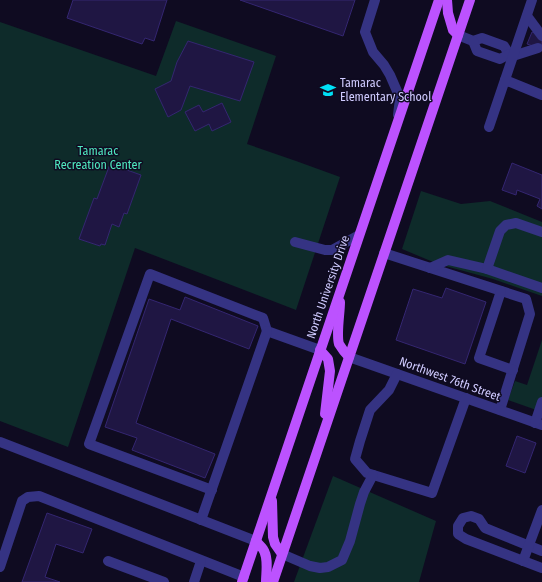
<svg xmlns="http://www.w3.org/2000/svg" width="542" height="582" font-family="'Fira Sans Condensed',sans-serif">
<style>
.green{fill:#0e2b2a}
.building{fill:#1f1643;stroke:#342671}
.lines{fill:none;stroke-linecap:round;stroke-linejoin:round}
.minor{stroke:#353383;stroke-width:10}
.major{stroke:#bc52ff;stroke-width:10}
.labels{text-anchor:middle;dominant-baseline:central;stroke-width:3;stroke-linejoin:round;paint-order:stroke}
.poi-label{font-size:12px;fill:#d0cbff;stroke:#0f0b21;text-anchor:start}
.park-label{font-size:12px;fill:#4fe7bf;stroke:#0f0b21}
.street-label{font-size:12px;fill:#d0cbff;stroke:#0f0b21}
</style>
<rect width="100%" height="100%" fill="#0f0b21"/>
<!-- green -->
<g class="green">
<polygon points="176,21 276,56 247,144 296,161 340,177 296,310 135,248 68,447 0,421 0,22 156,76"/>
<polygon points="421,191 461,204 490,201 542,222 542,296 493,279 438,264 402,249"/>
<polygon points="542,340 542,412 508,400 515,381 527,385"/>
<polygon points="333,476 436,521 419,582 294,582"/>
</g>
<!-- building -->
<g class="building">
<polygon points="73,0 167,0 154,41 145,38 142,44 67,18"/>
<polygon points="240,0 355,0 343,36"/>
<polygon points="532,32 542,36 542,49 527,44"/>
<polygon points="188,41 254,62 240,101 190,86 181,110 168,117 155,89 171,81 177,62"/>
<polygon points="222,103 231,122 212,131 209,124 195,131 185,112 199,105 203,112"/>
<polygon points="512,163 542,175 542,209 537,206 540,199 517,190 516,195 502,190"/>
<polygon points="110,164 141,175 127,214 124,213 119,227 112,224 105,245 101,244 100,246 79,239 94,198 97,199"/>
<polygon points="446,288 486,302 465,364 396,340 413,289 442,298"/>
<polygon points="185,297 258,326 249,349 171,319 136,423 215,454 205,478 132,450 137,438 105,427 149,299 180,310"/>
<polygon points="517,436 536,443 525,473 506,466"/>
<polygon points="47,513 92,529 83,553 56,544 45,577 60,582 22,582"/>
</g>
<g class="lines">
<!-- minor -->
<g class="minor">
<polyline points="375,0 365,32 373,52 384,65 390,75 400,98 398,115"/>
<polyline points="527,16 542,36"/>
<polyline points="458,35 473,41 482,38 504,46 509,54 513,56 538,48"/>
<polyline points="473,41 477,51 500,59 509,54"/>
<polyline points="505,80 542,95"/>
<polyline points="489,127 532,0"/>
<polyline points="295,242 325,250 332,250 359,235"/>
<polyline points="384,253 526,299 530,314 500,410"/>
<polyline points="430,268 448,260 487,269 542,288"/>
<polyline points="487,269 500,231 506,225 516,223 542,232"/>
<polyline points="501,291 479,358 513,370"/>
<polyline points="349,357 542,425"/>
<polyline points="397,374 389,390 370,410 360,441 355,459 367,473 432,493 466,398"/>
<polyline points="535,423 542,402"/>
<polyline points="0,442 256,541"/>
<polyline points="212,490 89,444 150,274 263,318 267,331 320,350"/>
<polyline points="201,520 267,331"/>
<polyline points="542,551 485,528 479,519 471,516 463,518 458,526 458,534 466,539 542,568"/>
<polyline points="282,554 310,566 320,568 328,567 342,560 350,541 360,504 364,492 373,475"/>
<polyline points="108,561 164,582"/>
<polyline points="523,561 542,510"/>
<polyline points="0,567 22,501 28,497 39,496 244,577"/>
<polyline points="194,582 201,561"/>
</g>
<!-- major -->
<g class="major">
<polyline points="447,0 448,13 453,30 458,35"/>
<path d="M 340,302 C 340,313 336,335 339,344 C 342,349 345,353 349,357"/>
<polyline points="320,350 328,359 330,371 325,414"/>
<polyline points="272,501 273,537 275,544 282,554"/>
<path d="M 256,541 C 258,544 261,546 263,549 C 269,558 266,572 266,582"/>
<polyline points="242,582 439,0"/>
<polyline points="273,582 470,0"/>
</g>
</g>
<!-- icons -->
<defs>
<symbol id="school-bare" viewBox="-9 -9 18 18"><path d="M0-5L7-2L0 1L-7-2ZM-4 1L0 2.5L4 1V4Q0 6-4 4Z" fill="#00e0f6" stroke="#0f0b21" stroke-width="2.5" paint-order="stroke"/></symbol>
</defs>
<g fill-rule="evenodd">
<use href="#school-bare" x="317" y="79" width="22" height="22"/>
</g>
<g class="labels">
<!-- poi labels -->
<g class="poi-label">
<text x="340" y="83">Tamarac<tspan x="340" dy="14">Elementary School</tspan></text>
</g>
<!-- park labels -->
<g class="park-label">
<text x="98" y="151">Tamarac<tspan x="98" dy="14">Recreation Center</tspan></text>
</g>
<!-- street labels -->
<g class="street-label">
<text transform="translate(328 287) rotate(-71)">North University Drive</text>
<text transform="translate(450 379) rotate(20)">Northwest 76th Street</text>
</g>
</g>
</svg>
